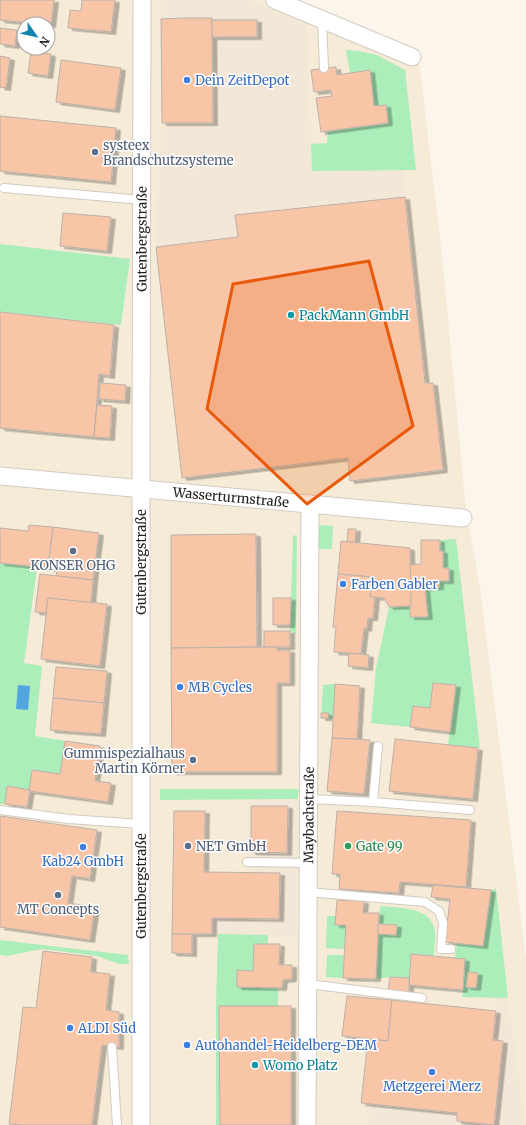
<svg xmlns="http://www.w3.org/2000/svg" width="526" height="1125" font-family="Merriweather,serif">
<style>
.commercial{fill:#f5ebd6;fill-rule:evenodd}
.built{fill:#f3e7d7}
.green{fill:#aceeba}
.water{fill:#53a5e1}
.building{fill:#f9c5a7;stroke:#bbb1ab;filter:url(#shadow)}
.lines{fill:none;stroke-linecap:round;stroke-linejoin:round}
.service-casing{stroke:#d2cbc2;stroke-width:10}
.minor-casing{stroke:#d2cbc2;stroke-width:19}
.service{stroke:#fff;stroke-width:8}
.minor{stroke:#fff;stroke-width:17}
.marked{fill:#e8590c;fill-opacity:0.2;stroke:#e8590c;stroke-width:3;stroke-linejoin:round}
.shop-dot{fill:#3f7fe0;stroke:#fff;stroke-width:1.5}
.service-dot{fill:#5c6f8a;stroke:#fff;stroke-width:1.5}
.culture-dot{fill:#0f9aa8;stroke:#fff;stroke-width:1.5}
.leisure-dot{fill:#2e9e5b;stroke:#fff;stroke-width:1.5}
.labels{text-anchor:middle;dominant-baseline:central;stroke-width:3;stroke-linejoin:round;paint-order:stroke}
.shop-label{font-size:13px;fill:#366cbe;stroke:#fff;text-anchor:start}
.service-label{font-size:13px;fill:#4e5e75;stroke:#fff;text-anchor:start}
.street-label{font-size:13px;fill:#23201d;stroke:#fff}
.culture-label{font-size:13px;fill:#0d838f;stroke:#fff;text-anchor:start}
.leisure-label{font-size:13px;fill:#27864d;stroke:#fff;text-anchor:start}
</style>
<defs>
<filter id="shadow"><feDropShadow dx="4.5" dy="2.5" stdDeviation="0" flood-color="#0004"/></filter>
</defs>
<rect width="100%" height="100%" fill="#fcf5eb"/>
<!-- commercial -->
<path class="commercial" d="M 0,0 L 292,0 L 419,60 L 442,256 L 466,511 L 480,588 L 526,960 L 526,1125 L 0,1125 ZM 24,24 L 48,24 L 48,48 L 24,48 Z"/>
<!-- built -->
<g class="built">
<polygon points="161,0 249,0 307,26 312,171 403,170 405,197 236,215 238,237 156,247 162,123 213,122 212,18 161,19"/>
<polygon points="251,799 298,799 296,936 212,934 212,918 279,918 280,873 250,872 251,852 287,852 288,806 251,806"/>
<polygon points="496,998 508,998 525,1125 368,1125 370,1104 457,1113 457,1121 494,1125 503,1041 493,1040 496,1013 498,1013"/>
</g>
<!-- green -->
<g class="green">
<polygon points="346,50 358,51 377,55 405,70 416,170 312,171 311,144 327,143 328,131 388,123 386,105 374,106 370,71 350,73"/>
<polygon points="0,244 130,259 121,325 0,312"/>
<polygon points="315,525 333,526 332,549 314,549"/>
<polygon points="293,535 297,536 296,634 290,631"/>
<polygon points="456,539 480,748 448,745 455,685 434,683 430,708 413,706 410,727 371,723 376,668 389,607 411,606 410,617 428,617 425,588 438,587 439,581 449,581 449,568 443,568 443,551 440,551 440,540"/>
<polygon points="0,563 37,567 24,663 42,666 35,736 65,741 60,774 30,790 7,787 5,804 0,804"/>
<polygon points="335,684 333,719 321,718 323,685"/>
<polygon points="160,789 298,789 298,799 160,800"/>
<polygon points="496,889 508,998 462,997 465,959 455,958 457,943 483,946 491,890"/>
<path d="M 380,906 C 399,908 431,906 435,931 C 436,939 434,948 434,956 L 411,954 L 409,978 L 390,977 L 376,979 Z"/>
<polygon points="327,916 336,916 336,925 346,925 345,949 326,948"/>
<polygon points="218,934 268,935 268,944 254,944 253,971 237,970 237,987 278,988 278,1006 219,1006 220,1125 216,1125 216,1006"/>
<polygon points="0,940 128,955 129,964 119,964 97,956 42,949 7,956 0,955"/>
<polygon points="327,955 344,955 343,978 326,977"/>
</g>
<!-- water -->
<polygon class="water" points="18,685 30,686 28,710 16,709"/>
<!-- building -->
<g class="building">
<polygon points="0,0 54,0 51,25 0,20"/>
<polygon points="82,0 115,0 111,32 68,28 70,10 81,11"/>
<polygon points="184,18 212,18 213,123 162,123 161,19"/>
<rect x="212" y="20" width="45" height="17"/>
<polygon points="0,28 17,30 15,46 0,44"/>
<polygon points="31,51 51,54 48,76 28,73"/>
<polygon points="0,56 10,58 6,88 0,87"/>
<polygon points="61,60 121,68 115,110 56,102"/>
<polygon points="336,67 337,75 370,70 374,106 386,105 388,123 321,132 316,98 332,96 331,90 314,92 311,70"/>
<polygon points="0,116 116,128 111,182 0,171"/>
<polygon points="405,197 425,383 433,383 443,470 350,481 348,458 182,478 156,247 238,237 235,215"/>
<polygon points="63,213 111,217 107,251 60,246"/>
<polygon points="0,312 114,325 110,376 99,374 94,437 0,428"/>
<polygon points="100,383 126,385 125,401 99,399"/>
<polygon points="97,405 112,406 110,438 94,437"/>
<polygon points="29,525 53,527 48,568 0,563 0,528 28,531"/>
<polygon points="53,527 99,533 93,580 56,576 57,569 48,568"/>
<polygon points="348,529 356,529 355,543 347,542"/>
<polygon points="256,534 257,647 171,648 171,535"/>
<polygon points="421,540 440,540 440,551 443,551 443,568 449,568 449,581 439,581 439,587 425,588 428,617 410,617 410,565 421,564"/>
<polygon points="341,541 410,548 411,606 389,607 384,598 370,597 372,577 338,574"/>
<polygon points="40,574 93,580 91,603 48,598 46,613 35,612"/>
<polygon points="338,574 372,577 370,597 375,597 373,618 368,618 367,629 364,628 361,654 334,652 336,627 333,627"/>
<polygon points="48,598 107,604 100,666 41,659"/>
<polygon points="273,598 291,598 290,625 273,625"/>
<rect x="264" y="631" width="26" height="16"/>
<polygon points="264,647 277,647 277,650 290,650 290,683 277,683 277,772 172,772 171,648"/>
<polygon points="349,653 369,655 368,668 348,666"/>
<polygon points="56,667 107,671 104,703 53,698"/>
<polygon points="433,683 456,685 450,732 410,727 413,706 430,708"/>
<polygon points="335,684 360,686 357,739 332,738"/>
<polygon points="53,698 104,703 101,734 50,730"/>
<polygon points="321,713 329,713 328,718 321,718"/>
<polygon points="332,738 370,740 364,794 327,791"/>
<polygon points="395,739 478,748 473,799 389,791"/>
<polygon points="65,741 100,746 95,781 111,783 108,802 29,791 32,770 60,774"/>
<polygon points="7,786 30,790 27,807 5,804"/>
<polygon points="251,806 288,806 287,853 251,852"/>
<polygon points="174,811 205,811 204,872 280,873 279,919 212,918 212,934 172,934"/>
<polygon points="337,811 471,820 466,887 400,882 399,893 339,889 340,874 332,874"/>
<polygon points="0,816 97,830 90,879 72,876 68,903 95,907 90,940 0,927"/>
<polygon points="433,885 491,890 483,946 445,942 450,899 431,897"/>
<polygon points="337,900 364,901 363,913 379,913 376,979 343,978 346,925 335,925"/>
<polygon points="378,924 397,925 396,935 378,934"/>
<polygon points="172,934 192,934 192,954 172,953"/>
<polygon points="254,944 280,944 279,965 292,965 292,979 283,980 282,988 237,987 237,970 253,971"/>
<polygon points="43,951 92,957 91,972 110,974 106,1010 119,1012 119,1047 102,1045 92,1125 21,1125 9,1124 23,1007 36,1008"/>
<polygon points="411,954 465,959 463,990 409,985"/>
<polygon points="468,972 478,973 476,988 466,987"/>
<polygon points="390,977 409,978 409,993 388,991"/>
<polygon points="347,996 392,1000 388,1041 342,1036"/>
<polygon points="392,1000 496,1011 493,1040 503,1041 494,1125 457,1121 457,1113 361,1103 368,1039 388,1041"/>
<polygon points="219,1006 291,1006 291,1125 220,1125"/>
</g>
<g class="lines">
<defs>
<g id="service">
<polyline points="322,19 324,68"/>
<polyline points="4,188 142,200"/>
<polyline points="309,799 373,802 378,746"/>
<polyline points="373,802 470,810"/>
<polyline points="0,810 69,819 141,824"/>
<polyline points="247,862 309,863"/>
<polyline points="308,892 425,902 439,911 443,923 441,949 451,949"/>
<polyline points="308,984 422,998"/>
<polyline points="112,1047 117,1125"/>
</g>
<g id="minor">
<polyline points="275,0 412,57"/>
<path id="s1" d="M 0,476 L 463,518"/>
<path id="s2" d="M 141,1125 L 141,489 L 142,0"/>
<path id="s3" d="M 307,1125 L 310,504"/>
</g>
</defs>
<!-- service casing -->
<use href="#service" class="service-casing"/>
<!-- minor casing -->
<use href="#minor" class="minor-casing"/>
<!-- service -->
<use href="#service" class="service"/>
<!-- minor -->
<use href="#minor" class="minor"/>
</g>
<!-- marked area -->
<path class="marked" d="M 369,261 L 413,426 L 307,504 L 207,409 L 233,284 Z"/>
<!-- markers -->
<g class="shop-dot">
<circle cx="187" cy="80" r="4"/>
<circle cx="343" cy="584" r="4"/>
<circle cx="180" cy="687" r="4"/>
<circle cx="83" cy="847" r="4"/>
<circle cx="70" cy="1028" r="4"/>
<circle cx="187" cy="1045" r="4"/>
<circle cx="432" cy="1072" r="4"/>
</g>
<g class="service-dot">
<circle cx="95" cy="152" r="4"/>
<circle cx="73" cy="551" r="4"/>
<circle cx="193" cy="760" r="4"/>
<circle cx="188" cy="846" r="4"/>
<circle cx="58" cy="895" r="4"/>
</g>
<g class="culture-dot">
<circle cx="291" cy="315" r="4"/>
<circle cx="255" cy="1065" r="4"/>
</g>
<circle class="leisure-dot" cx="348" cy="846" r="4"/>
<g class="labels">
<!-- shop labels -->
<g class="shop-label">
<text x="195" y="80">Dein ZeitDepot</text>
<text x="351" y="584">Farben Gabler</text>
<text x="188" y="687">MB Cycles</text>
<text x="83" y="861" text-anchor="middle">Kab24 GmbH</text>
<text x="78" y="1028">ALDI Süd</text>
<text x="195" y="1045">Autohandel-Heidelberg-DEM</text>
<text x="432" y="1086" text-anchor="middle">Metzgerei Merz</text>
</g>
<!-- service labels -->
<g class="service-label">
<text x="103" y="145">systeex<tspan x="103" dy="15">Brandschutzsysteme</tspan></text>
<text x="73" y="565" text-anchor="middle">KONSER OHG</text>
<text x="185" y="753" text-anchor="end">Gummispezialhaus<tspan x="185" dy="15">Martin Körner</tspan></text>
<text x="196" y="846">NET GmbH</text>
<text x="58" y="909" text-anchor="middle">MT Concepts</text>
</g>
<!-- street labels -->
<g class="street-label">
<text stroke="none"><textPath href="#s2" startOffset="886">Gutenbergstraße</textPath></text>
<text stroke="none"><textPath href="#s1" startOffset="232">Wasserturmstraße</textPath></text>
<text transform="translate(141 562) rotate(-90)">Gutenbergstraße</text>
<text stroke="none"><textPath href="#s3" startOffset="310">Maybachstraße</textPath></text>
<text transform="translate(141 886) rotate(-90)">Gutenbergstraße</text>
</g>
<!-- culture labels -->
<g class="culture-label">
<text x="299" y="315">PackMann GmbH</text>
<text x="263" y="1065">Womo Platz</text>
</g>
<!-- leisure labels -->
<g class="leisure-label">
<text x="356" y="846">Gate 99</text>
</g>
</g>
<!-- north arrow -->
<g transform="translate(36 36) rotate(124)"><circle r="19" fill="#ffffff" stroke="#a7a6a5"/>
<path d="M0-3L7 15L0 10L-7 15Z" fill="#1386ac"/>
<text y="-6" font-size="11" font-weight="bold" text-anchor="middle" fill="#23201d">N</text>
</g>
</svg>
